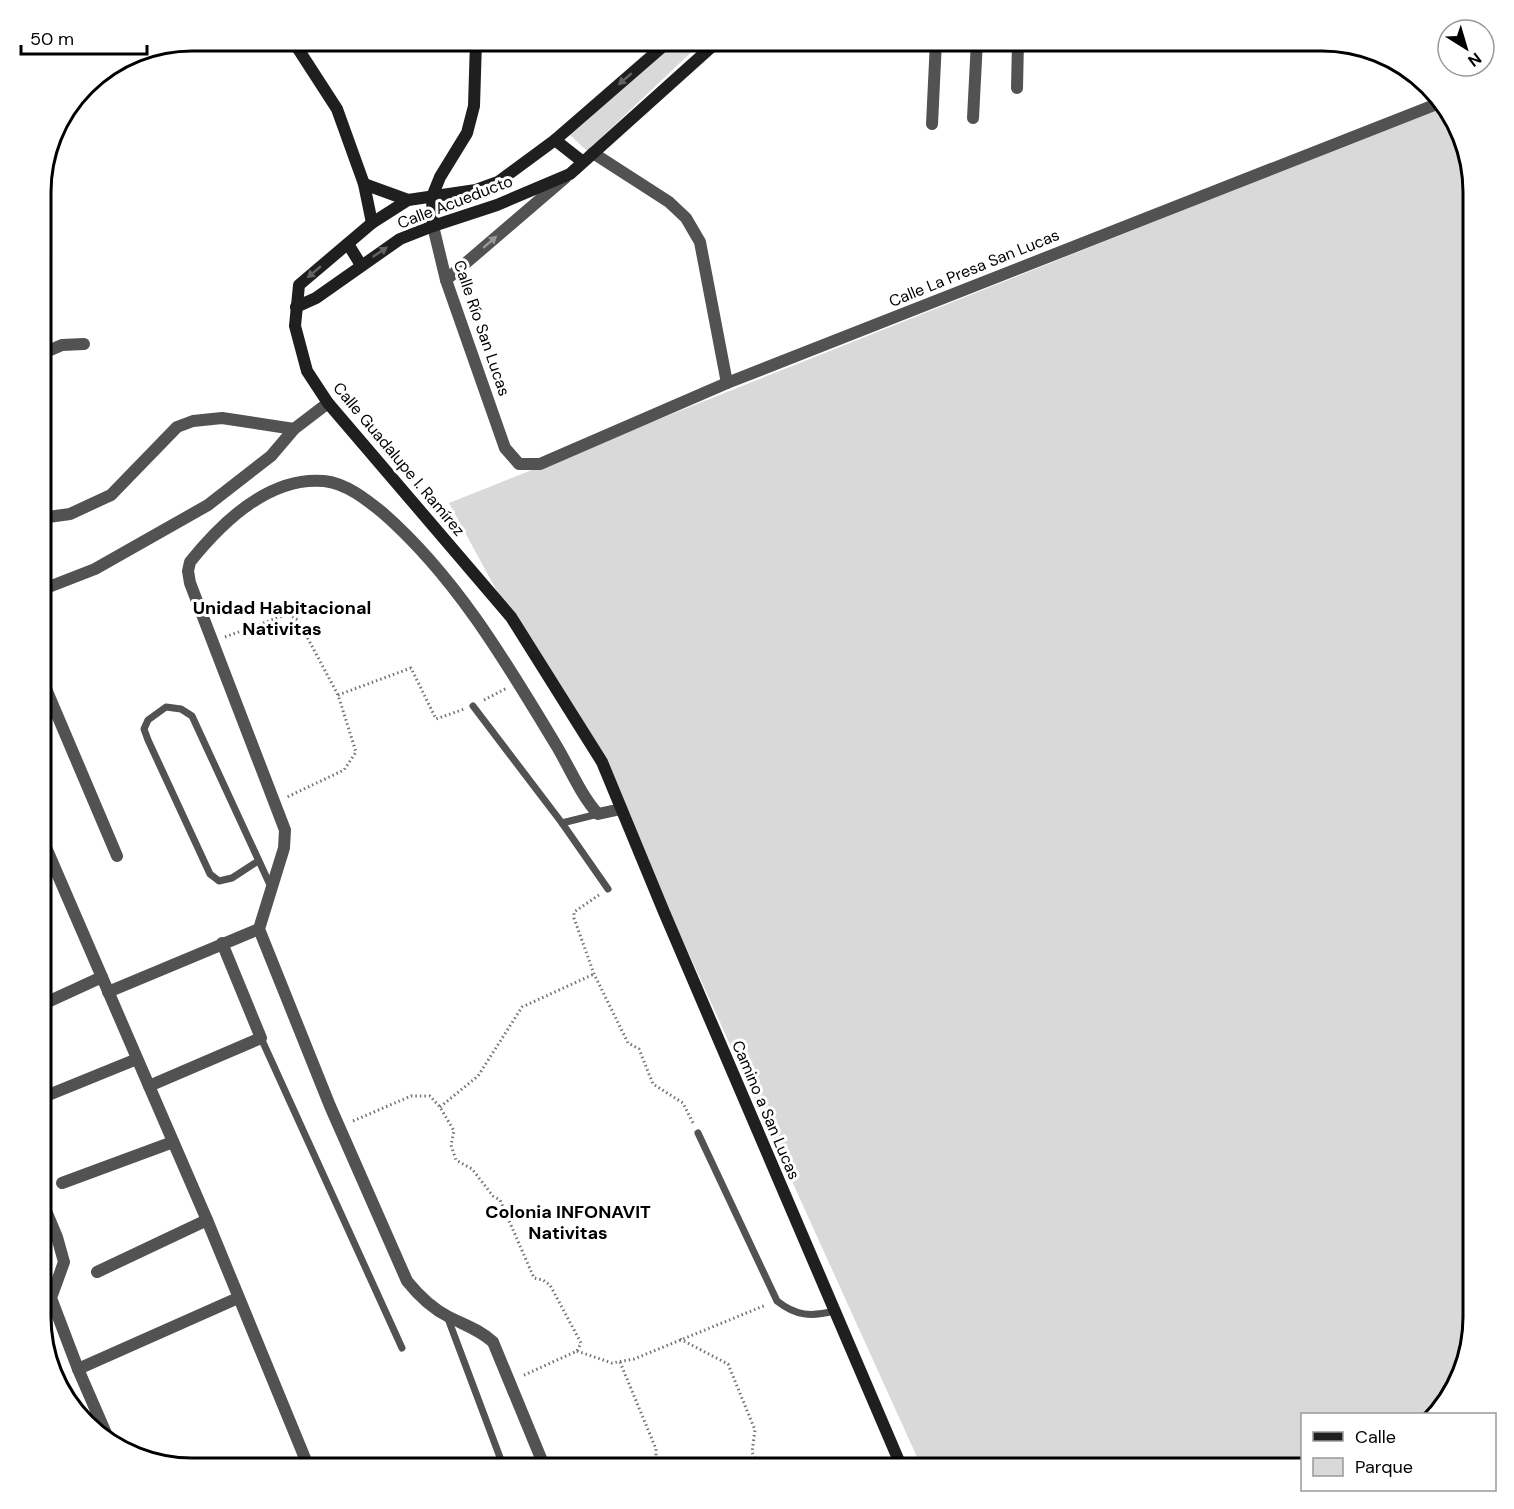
<svg xmlns="http://www.w3.org/2000/svg" width="1514" height="1509" font-family="'DM Sans',sans-serif">
<style>
.green{fill:#d9d9d9}
.lines{fill:none;stroke-linecap:round;stroke-linejoin:round}
.path{stroke:#747474;stroke-width:3;stroke-dasharray:1.5 3;stroke-linecap:butt}
.lane{stroke:#525252;stroke-width:7}
.street{stroke:#525252;stroke-width:12}
.secondary{stroke:#1f1f1f;stroke-width:12}
.oneway{fill:#626262}
.oneway2{fill:#979797}
.labels{text-anchor:middle;dominant-baseline:central;stroke-width:6;stroke-linejoin:round;paint-order:stroke}
.street-label{font-size:16px;fill:#000;stroke:#fff}
.neighbourhood-label{font-size:18px;font-weight:bold;fill:#000;stroke:#fff}
.rim{fill:none;stroke:#000;stroke-width:3}
</style>
<rect width="100%" height="100%" fill="#fff"/>
<!-- green -->
<g class="green">
<polygon points="675,41 703,41 587,151 568,133"/>
<polygon points="1444,106 1462,134 1473,191 1473,1317 1462,1375 1434,1414 1302,1414 1302,1468 922,1468 602,762 511,617 449,503"/>
</g>
<g class="lines">
<!-- path -->
<g class="path">
<polyline points="225,637 288,614 298,620 338,695 356,752 344,770 287,797"/>
<polyline points="338,695 411,668 436,719 464,709"/>
<polyline points="484,700 507,688"/>
<polyline points="599,895 574,912 574,918 594,974 628,1043 639,1049 653,1084 683,1103 693,1123"/>
<polyline points="440,1107 478,1076 522,1007 594,974"/>
<polyline points="353,1121 411,1096 430,1096 440,1107 454,1131 451,1145 456,1160 472,1169 493,1196 500,1200 534,1278 543,1280 550,1285 581,1343 577,1351 522,1376"/>
<polyline points="680,1339 728,1364 755,1430 752,1452 759,1468"/>
<polyline points="577,1351 612,1363 634,1359 766,1305"/>
<polyline points="620,1362 656,1449 656,1468"/>
</g>
<!-- lane -->
<g class="lane">
<polyline points="473,706 562,823 608,889"/>
<polyline points="562,823 598,814"/>
<polyline points="258,861 232,878 219,881 210,874 148,740 144,729 148,720 166,707 181,709 192,716 271,887"/>
<polyline points="261,1038 402,1348"/>
<path d="M 698,1133 L 777,1301 C 796,1316 811,1317 834,1311"/>
<polyline points="447,1316 504,1468"/>
</g>
<!-- street -->
<g class="street">
<polyline points="1017,88 1018,41"/>
<polyline points="973,118 977,41"/>
<polyline points="932,124 936,41"/>
<polyline points="593,153 669,202 686,218 700,242 727,383"/>
<polyline points="433,226 446,280 505,448 519,464 540,464 727,383 1442,102"/>
<polyline points="446,280 565,178"/>
<polyline points="41,354 62,345 84,344"/>
<polyline points="41,518 70,514 111,495 177,427 193,421 222,418 294,429"/>
<polyline points="41,590 95,569 208,505 271,456 294,429 328,403"/>
<polyline points="41,677 117,856"/>
<polyline points="41,836 207,1220 309,1468"/>
<polyline points="108,992 259,929"/>
<polyline points="41,1005 102,977"/>
<polyline points="149,1086 261,1038 222,943"/>
<polyline points="41,1098 137,1059"/>
<polyline points="62,1183 173,1142"/>
<polyline points="41,1199 57,1237 64,1262 51,1298 78,1369 108,1438"/>
<polyline points="97,1272 207,1220"/>
<polyline points="78,1369 238,1298"/>
<path d="M 545,1468 L 493,1342 C 480,1330 465,1325 449,1317 C 431,1308 419,1296 407,1281 L 330,1106 L 259,929 L 284,848 L 285,830 L 190,583 L 188,571 L 190,562 C 222,522 269,476 324,481 C 346,483 367,500 383,513 C 456,577 506,662 556,745 C 570,768 580,794 598,814 L 621,809"/>
</g>
<!-- secondary -->
<g class="secondary">
<polyline points="293,41 337,109 364,184 372,223"/>
<polyline points="669,41 555,140 498,182 476,190 408,200 372,223 299,285 295,326 307,371 328,403 511,617 602,762 664,912 902,1468"/>
<polyline points="555,140 583,162"/>
<polyline points="364,184 408,200"/>
<polyline points="433,226 432,197 440,177 467,133 474,106 476,41"/>
<polyline points="348,244 361,265"/>
<polyline points="296,307 316,298 400,239 433,226 497,205 570,174 718,41"/>
</g>
</g>
<!-- one-way arrows -->
<defs><path id="oneway-solid" d="M-6-.8H1V-3.2L6.5 0L1 3.2V.8H-6Z" transform="scale(1.5)"/></defs>
<g class="oneway">
<use href="#oneway-solid" transform="translate(625 79) rotate(139)"/>
<use href="#oneway-solid" transform="translate(380 252) rotate(-34)"/>
<use href="#oneway-solid" transform="translate(314 272) rotate(140)"/>
</g>
<use class="oneway2" href="#oneway-solid" transform="translate(490 242) rotate(-41)"/>
<g class="labels">
<!-- street labels -->
<g class="street-label">
<text transform="translate(455 202) rotate(-21)">Calle Acueducto</text>
<text transform="translate(974 268) rotate(-22)">Calle La Presa San Lucas</text>
<text transform="translate(482 328) rotate(71)">Calle Río San Lucas</text>
<text transform="translate(399 459) rotate(50)">Calle Guadalupe I. Ramírez</text>
<text transform="translate(766 1110) rotate(67)">Camino a San Lucas</text>
</g>
<!-- neighbourhood labels -->
<g class="neighbourhood-label">
<text x="282" y="608">Unidad Habitacional<tspan x="282" dy="21">Nativitas</tspan></text>
<text x="568" y="1212">Colonia INFONAVIT<tspan x="568" dy="21">Nativitas</tspan></text>
</g>
</g>
<!-- crop -->
<path d="M0 0H1514V1509H0ZM192 51H1322A141 141 0 0 1 1463 192V1317A141 141 0 0 1 1322 1458H192A141 141 0 0 1 51 1317V192A141 141 0 0 1 192 51Z" fill="#fff" fill-rule="evenodd"/>
<path class="rim" d="M192 51H1322A141 141 0 0 1 1463 192V1317A141 141 0 0 1 1322 1458H192A141 141 0 0 1 51 1317V192A141 141 0 0 1 192 51Z"/>
<!-- legend -->
<rect x="1301" y="1413" width="195" height="78" fill="#ffffff" stroke="#999999" stroke-width="1.5"/>
<rect x="1313" y="1432" width="30" height="9" fill="#1f1f1f" stroke="#999999" stroke-width="1.5"/>
<text x="1355" y="1443" font-size="18" fill="#000000">Calle</text>
<rect x="1313" y="1458" width="30" height="18" fill="#d9d9d9" stroke="#999999" stroke-width="1.5"/>
<text x="1355" y="1473" font-size="18" fill="#000000">Parque</text>
<!-- north arrow -->
<g transform="translate(1466 48) rotate(143)"><circle r="28" fill="#ffffff" stroke="#999999" stroke-width="1.5"/>
<path d="M0-4.5L10 22L0 15L-10 22Z" fill="#000000"/>
<text y="-9" font-size="16" font-weight="bold" text-anchor="middle" fill="#000000">N</text>
</g>
<!-- scale -->
<path d="M21 45v9h126v-9" fill="none" stroke="#000000" stroke-width="3"/>
<text x="30" y="45" font-size="18" fill="#000000" stroke="#ffffff" stroke-width="4.5" paint-order="stroke">50 m</text>
</svg>
